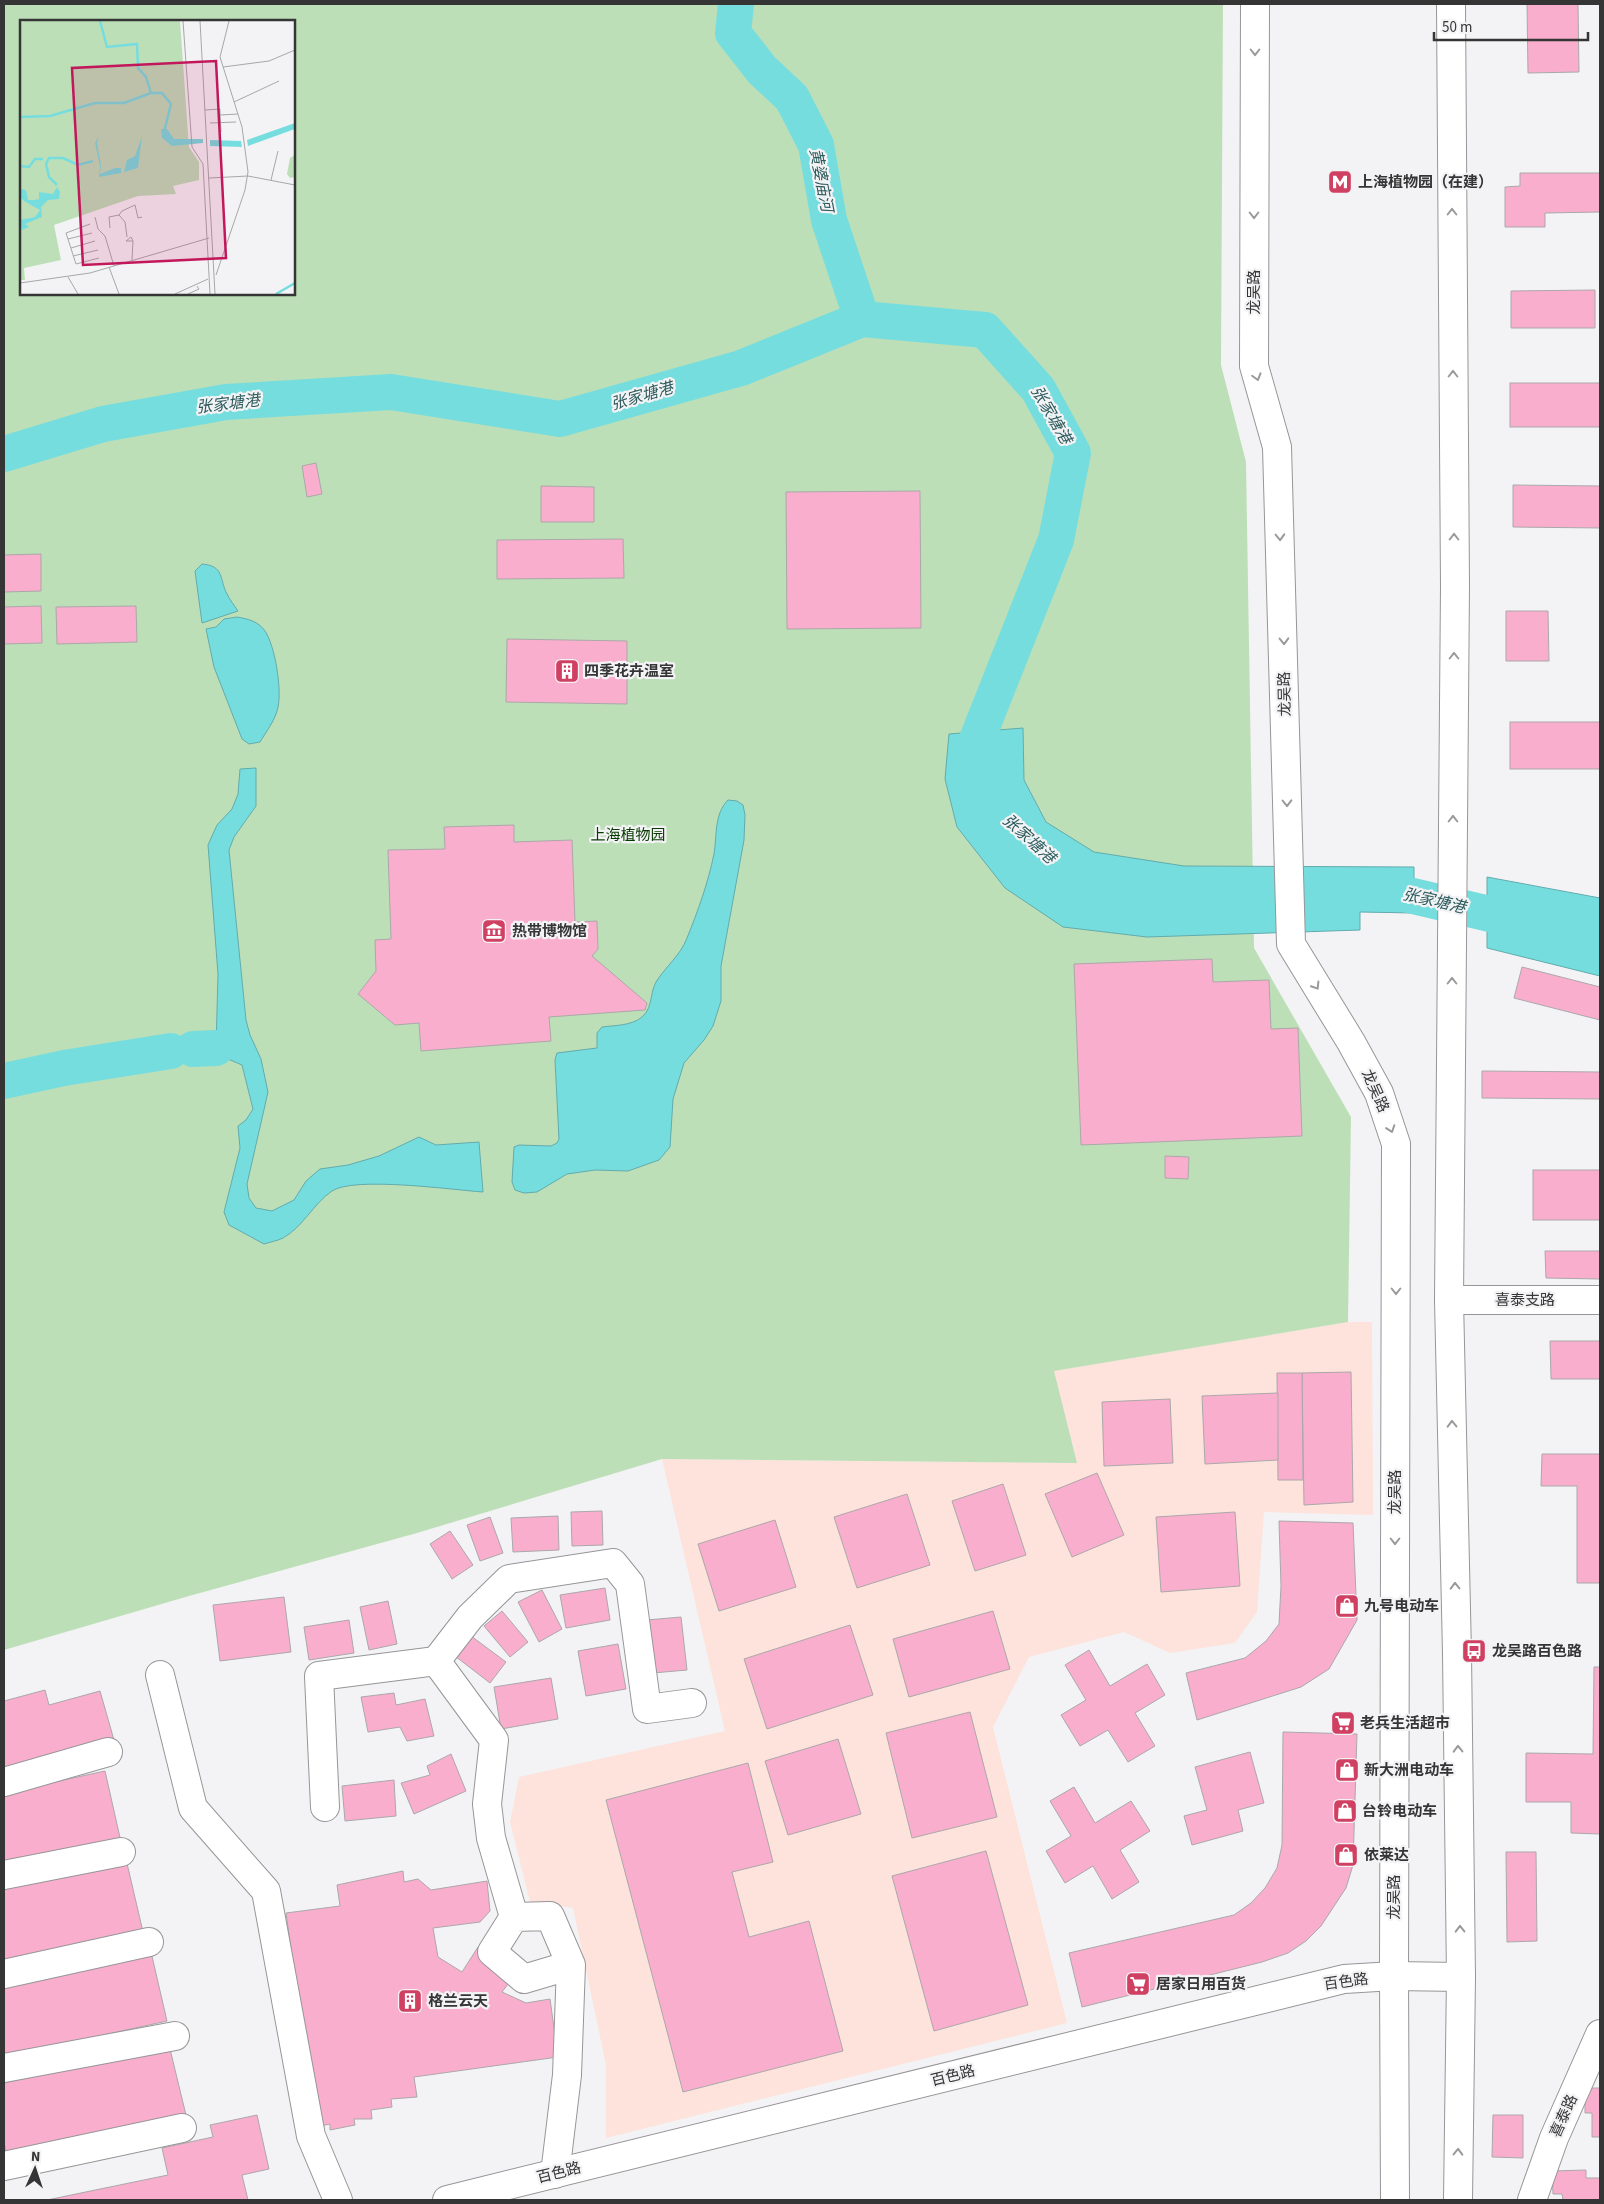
<svg xmlns="http://www.w3.org/2000/svg" width="1604" height="2204" font-family="'Source Sans 3','Noto Sans SC',sans-serif">
<style>
.commercial{fill:#fde3db}
.green{fill:#bddfb7;fill-rule:evenodd}
.water{fill:#76dddf;stroke:#62abac}
.lines{fill:none;stroke-linecap:round;stroke-linejoin:round}
.river{stroke:#76dddf;stroke-width:36}
.building{fill:#faaecd;stroke:#aba8a9}
.minor-casing{stroke:#969698;stroke-width:30}
.major-casing{stroke:#969698;stroke-width:30}
.minor{stroke:#fff;stroke-width:28}
.major{stroke:#fff;stroke-width:28}
.oneway{stroke:#9a9a9a}
.labels{text-anchor:middle;dominant-baseline:central;stroke-width:4.5;stroke-linejoin:round;paint-order:stroke}
.poi-label{font-size:15px;font-weight:bold;fill:#353536;stroke:#f3f3f5;text-anchor:start}
.street-label{font-size:15px;fill:#353536;stroke:#f3f3f5}
.park-label{font-size:15px;fill:#073a00;stroke:#f3f3f5}
.water-label{font-size:16px;font-style:italic;fill:#2d5b5c;stroke:#f3f3f5}
.inset-river{fill:none;stroke:#76dddf;stroke-width:2.5}
.inset-road{fill:none;stroke:#a7a7a9;stroke-width:1}
.view{fill:#c2185b;fill-opacity:0.15;stroke:#c2185b;stroke-width:2.5}
.inset-edge{fill:none;stroke:#353536;stroke-width:2.5}
</style>
<rect width="100%" height="100%" fill="#f3f3f5"/>
<!-- commercial -->
<polygon class="commercial" points="1348,1322 1372,1322 1373,1515 1264,1512 1257,1612 1235,1643 1170,1653 1124,1632 1029,1657 993,1727 1067,2023 606,2138 606,2065 573,1908 530,1902 510,1822 519,1777 725,1731 662,1459 1077,1463 1053,1371"/>
<!-- green -->
<path class="green" d="M 4,4 L 1223,4 L 1221,365 L 1246,462 L 1254,948 L 1351,1117 L 1348,1322 L 1054,1371 L 1077,1463 L 662,1459 L 417,1533 L 189,1596 L 4,1650 ZM 21,21 L 294,21 L 294,294 L 21,294 Z"/>
<!-- water -->
<g class="water">
<path d="M 202,564 C 225,566 219,579 227,594 C 230,600 234,605 238,611 L 202,623 L 195,571 Z"/>
<path d="M 237,617 C 248,619 258,621 265,631 C 275,646 282,689 278,707 C 276,719 266,732 260,742 L 249,744 L 242,739 L 214,667 L 206,629 L 216,627 L 224,619 Z"/>
<polygon points="1023,728 1024,780 1046,822 1094,852 1184,866 1414,867 1414,913 1360,912 1360,930 1147,937 1063,927 1005,888 957,827 945,779 949,734"/>
<path d="M 256,768 L 256,806 L 234,837 L 229,850 L 246,1020 L 250,1035 L 261,1059 L 268,1092 L 247,1184 L 249,1198 L 256,1208 L 272,1211 L 294,1200 L 306,1181 L 320,1169 L 348,1165 L 379,1156 L 419,1137 L 436,1145 L 479,1142 L 483,1192 C 454,1190 354,1176 332,1191 C 313,1204 303,1227 283,1238 C 277,1241 270,1242 264,1244 L 229,1225 L 224,1212 L 240,1148 L 238,1126 L 246,1120 L 253,1109 L 242,1065 L 221,1056 L 216,1048 L 218,974 L 208,845 L 217,825 L 232,809 L 238,794 L 240,769 Z"/>
<path d="M 728,800 L 737,801 L 743,805 L 745,815 L 744,840 L 721,966 L 721,1001 L 713,1026 L 704,1040 L 684,1063 L 673,1099 L 670,1147 L 659,1160 L 628,1171 L 595,1170 L 567,1174 L 537,1192 L 524,1193 L 515,1190 L 512,1182 L 514,1147 L 519,1145 L 551,1146 L 557,1143 L 559,1139 L 555,1060 L 557,1053 L 597,1048 L 597,1033 L 602,1027 C 617,1025 638,1026 647,1011 C 652,1002 651,991 656,982 C 666,966 680,956 687,938 C 698,911 708,883 714,854 C 717,836 714,814 728,800 Z"/>
<polygon points="1487,877 1600,898 1600,976 1487,948"/>
</g>
<g class="lines">
<!-- river -->
<g class="river">
<polyline points="736,4 733,33 762,70 792,98 816,145 829,220 862,319"/>
<polyline points="4,454 103,424 226,402 391,392 560,419 741,368 862,319 985,330 1038,389 1073,453 1056,540 976,742 988,778"/>
<polyline points="1364,890 1396,892 1600,940"/>
<polyline points="193,1049 216,1048"/>
<polyline points="4,1081 64,1068 171,1051"/>
</g>
</g>
<!-- building -->
<g class="building">
<polygon points="1527,4 1578,4 1579,72 1528,73"/>
<polygon points="1520,173 1600,173 1600,212 1545,213 1545,227 1505,227 1505,187 1520,186"/>
<polygon points="1595,290 1595,328 1511,328 1511,291"/>
<rect x="1510" y="383" width="90" height="44"/>
<polygon points="316,463 322,494 307,497 302,466"/>
<polygon points="1513,485 1600,486 1600,528 1513,527"/>
<polygon points="541,486 594,487 594,522 541,522"/>
<polygon points="920,491 921,628 787,629 786,492"/>
<polygon points="623,539 624,578 497,579 497,540"/>
<polygon points="41,554 41,591 4,592 4,555"/>
<polygon points="41,606 42,643 4,644 4,607"/>
<polygon points="136,606 137,642 57,644 56,607"/>
<polygon points="1506,611 1548,611 1549,661 1506,661"/>
<polygon points="507,639 627,641 627,704 506,702"/>
<rect x="1510" y="722" width="90" height="47"/>
<polygon points="514,825 514,842 572,840 575,922 597,921 598,949 592,956 647,1003 645,1010 549,1017 551,1041 421,1051 419,1023 395,1025 358,994 376,971 375,940 391,939 388,850 445,849 444,827"/>
<polygon points="1212,959 1213,982 1269,980 1271,1029 1298,1028 1302,1136 1081,1145 1074,964"/>
<polygon points="1522,967 1600,987 1600,1020 1514,998"/>
<polygon points="1482,1071 1600,1072 1600,1099 1482,1098"/>
<polygon points="1165,1156 1189,1157 1188,1179 1165,1178"/>
<rect x="1533" y="1170" width="67" height="50"/>
<polygon points="1545,1251 1600,1251 1600,1279 1546,1278"/>
<polygon points="1550,1341 1600,1341 1600,1379 1551,1379"/>
<polygon points="1351,1372 1353,1502 1304,1505 1302,1373"/>
<polygon points="1277,1373 1302,1373 1303,1480 1278,1480"/>
<polygon points="1278,1393 1278,1460 1205,1464 1202,1396"/>
<polygon points="1170,1399 1173,1463 1104,1466 1102,1402"/>
<polygon points="1542,1454 1600,1454 1600,1583 1577,1583 1577,1486 1541,1486"/>
<polygon points="1097,1473 1124,1535 1072,1557 1045,1494"/>
<polygon points="1003,1484 1026,1555 975,1571 952,1501"/>
<polygon points="907,1494 930,1565 857,1588 834,1517"/>
<polygon points="602,1511 603,1545 572,1546 571,1512"/>
<polygon points="1235,1512 1240,1586 1161,1592 1156,1517"/>
<polygon points="558,1516 559,1550 513,1552 511,1518"/>
<polygon points="490,1517 503,1553 480,1561 467,1525"/>
<polygon points="775,1520 796,1587 719,1611 698,1544"/>
<polygon points="1279,1521 1353,1523 1357,1620 1329,1669 1301,1687 1197,1720 1186,1673 1245,1658 1266,1641 1279,1624 1281,1586"/>
<polygon points="450,1531 473,1565 452,1579 430,1544"/>
<polygon points="605,1588 610,1620 566,1628 560,1595"/>
<polygon points="542,1590 562,1629 539,1642 518,1602"/>
<polygon points="284,1597 291,1652 220,1661 213,1605"/>
<polygon points="388,1601 397,1644 369,1650 360,1607"/>
<polygon points="502,1611 528,1642 510,1657 484,1626"/>
<polygon points="993,1611 1010,1669 909,1697 893,1639"/>
<polygon points="681,1617 687,1670 653,1673 647,1620"/>
<polygon points="349,1620 354,1653 309,1660 304,1627"/>
<polygon points="850,1625 873,1695 767,1729 744,1659"/>
<polygon points="471,1636 506,1662 490,1683 455,1656"/>
<polygon points="618,1644 626,1689 586,1696 578,1651"/>
<polygon points="1089,1650 1110,1686 1147,1664 1165,1695 1135,1713 1155,1746 1128,1762 1108,1730 1080,1746 1061,1715 1086,1700 1065,1665"/>
<polygon points="1594,1667 1600,1667 1600,1834 1571,1833 1571,1802 1526,1802 1526,1753 1593,1754"/>
<polygon points="551,1678 558,1719 501,1729 494,1687"/>
<polygon points="45,1690 49,1705 100,1691 114,1740 4,1771 4,1701"/>
<polygon points="394,1693 396,1705 425,1699 434,1736 407,1741 400,1727 368,1732 361,1697"/>
<polygon points="970,1712 997,1817 912,1838 886,1733"/>
<polygon points="1283,1732 1357,1734 1353,1865 1346,1888 1321,1926 1306,1941 1288,1953 1262,1962 1082,2007 1069,1953 1234,1915 1251,1903 1265,1888 1277,1868 1282,1845"/>
<polygon points="838,1739 861,1814 788,1835 765,1761"/>
<polygon points="1250,1752 1264,1803 1238,1810 1243,1831 1192,1845 1184,1816 1207,1810 1195,1767"/>
<polygon points="451,1754 466,1791 414,1814 401,1783 430,1775 427,1766"/>
<polygon points="748,1763 773,1862 732,1872 749,1937 809,1921 843,2051 683,2092 606,1800"/>
<polygon points="105,1771 121,1842 4,1867 4,1793"/>
<polygon points="394,1780 396,1816 345,1821 342,1786"/>
<polygon points="1074,1787 1095,1823 1131,1801 1150,1831 1120,1850 1139,1882 1112,1899 1093,1866 1065,1883 1046,1851 1071,1836 1050,1801"/>
<polygon points="986,1851 1028,2005 934,2031 892,1876"/>
<polygon points="1506,1852 1536,1852 1537,1941 1507,1942"/>
<polygon points="126,1859 143,1932 4,1963 4,1886"/>
<polygon points="403,1871 404,1882 418,1879 431,1890 487,1881 490,1911 480,1922 433,1928 438,1957 462,1972 478,1947 495,1941 518,1971 502,1992 526,2003 550,1999 558,2057 414,2077 417,2097 391,2099 392,2107 371,2110 372,2119 354,2119 355,2125 330,2130 330,2124 316,2127 286,1913 340,1906 337,1885"/>
<polygon points="151,1952 167,2021 4,2057 4,1984"/>
<polygon points="169,2045 186,2115 7,2156 4,2142 4,2083"/>
<polygon points="1585,2088 1600,2088 1600,2137 1592,2137 1592,2113 1585,2113"/>
<polygon points="257,2115 269,2169 242,2175 248,2200 47,2200 168,2175 162,2148 213,2137 210,2125"/>
<polygon points="1493,2115 1523,2115 1523,2158 1492,2157"/>
<polygon points="1586,2170 1586,2178 1600,2178 1600,2200 1563,2200 1562,2194 1553,2194 1552,2171"/>
</g>
<g class="lines">
<defs>
<g id="minor">
<polyline points="1449,1300 1600,1300"/>
<polyline points="160,1675 193,1808 266,1891 311,2136 338,2200"/>
<polyline points="4,1782 108,1752"/>
<polyline points="325,1807 319,1676 436,1661"/>
<polyline points="4,1875 121,1852"/>
<polyline points="514,1917 491,1838 487,1804 494,1740 436,1661 470,1617 509,1579 613,1563 630,1584 647,1709 692,1703"/>
<polyline points="4,1974 149,1942"/>
<polyline points="4,2068 175,2036"/>
<polyline points="4,2166 182,2128"/>
<polyline points="555,2174 567,2075 571,1965 550,1916 514,1917 492,1952 524,1979 571,1965"/>
<polyline points="447,2200 1344,1979 1394,1976 1461,1977"/>
<polyline points="1532,2200 1554,2138 1600,2034"/>
</g>
<g id="major">
<polyline points="1255,4 1254,366 1277,447 1291,944 1351,1042 1379,1093 1396,1144 1394,1976 1395,2200"/>
<polyline points="1451,4 1455,586 1449,1300 1457,1653 1461,1977 1458,2200"/>
</g>
</defs>
<!-- minor casing -->
<use href="#minor" class="minor-casing"/>
<!-- major casing -->
<use href="#major" class="major-casing"/>
<!-- minor -->
<use href="#minor" class="minor"/>
<!-- major -->
<use href="#major" class="major"/>
</g>
<!-- one-way arrows -->
<defs><path id="oneway-chevron" d="M-2-3.5L2.5 0L-2 3.5" fill="none" stroke-width="1.6" stroke-linecap="round" stroke-linejoin="round" transform="scale(1.25)"/></defs>
<g class="oneway">
<use href="#oneway-chevron" transform="translate(1255 52) rotate(90)"/>
<use href="#oneway-chevron" transform="translate(1452 212) rotate(-90)"/>
<use href="#oneway-chevron" transform="translate(1254 215) rotate(90)"/>
<use href="#oneway-chevron" transform="translate(1453 374) rotate(-90)"/>
<use href="#oneway-chevron" transform="translate(1257 377) rotate(74)"/>
<use href="#oneway-chevron" transform="translate(1280 537) rotate(88)"/>
<use href="#oneway-chevron" transform="translate(1454 537) rotate(-90)"/>
<use href="#oneway-chevron" transform="translate(1284 641) rotate(89)"/>
<use href="#oneway-chevron" transform="translate(1454 656) rotate(-90)"/>
<use href="#oneway-chevron" transform="translate(1287 803) rotate(89)"/>
<use href="#oneway-chevron" transform="translate(1453 819) rotate(-90)"/>
<use href="#oneway-chevron" transform="translate(1452 981) rotate(-90)"/>
<use href="#oneway-chevron" transform="translate(1316 986) rotate(58)"/>
<use href="#oneway-chevron" transform="translate(1391 1129) rotate(71)"/>
<use href="#oneway-chevron" transform="translate(1396 1291) rotate(90)"/>
<use href="#oneway-chevron" transform="translate(1452 1424) rotate(-91)"/>
<use href="#oneway-chevron" transform="translate(1395 1541) rotate(90)"/>
<use href="#oneway-chevron" transform="translate(1455 1586) rotate(-91)"/>
<use href="#oneway-chevron" transform="translate(1458 1749) rotate(-91)"/>
<use href="#oneway-chevron" transform="translate(1460 1929) rotate(-91)"/>
<use href="#oneway-chevron" transform="translate(1458 2152) rotate(-89)"/>
</g>
<!-- icons -->
<defs>
<symbol id="metro-square" viewBox="-11 -11 22 22"><rect x="-9" y="-9" width="18" height="18" rx="4" fill="#d04062" stroke="#f3f3f5"/><path d="M-5.5 5V-5H-3L0 0L3-5H5.5V5H3V-.5L0 4L-3-.5V5Z" fill="#fff"/></symbol>
<symbol id="building-square" viewBox="-11 -11 22 22"><rect x="-9" y="-9" width="18" height="18" rx="4" fill="#d04062" stroke="#f3f3f5"/><path d="M-4-6H4V6H1V3H-1V6H-4ZM-2.5-4.3h1.7v1.8h-1.7ZM.8-4.3h1.7v1.8H.8ZM-2.5-1h1.7V.8h-1.7ZM.8-1h1.7V.8H.8Z" fill="#fff"/></symbol>
<symbol id="museum-square" viewBox="-11 -11 22 22"><rect x="-9" y="-9" width="18" height="18" rx="4" fill="#d04062" stroke="#f3f3f5"/><path d="M0-6L6-3V-2H-6V-3ZM-5-1h2V3h-2ZM-1-1h2V3h-2ZM3-1h2V3H3ZM-6 4H6V6H-6Z" fill="#fff"/></symbol>
<symbol id="shop-square" viewBox="-11 -11 22 22"><rect x="-9" y="-9" width="18" height="18" rx="4" fill="#d04062" stroke="#f3f3f5"/><path d="M-5-2.5h2.3a2.7 3.5 0 0 1 5.4 0H5L5.5 6h-11ZM-1.5-2.5h3a1.5 2.3 0 0 0-3 0Z" fill="#fff"/></symbol>
<symbol id="bus-square" viewBox="-11 -11 22 22"><rect x="-9" y="-9" width="18" height="18" rx="4" fill="#d04062" stroke="#f3f3f5"/><path d="M-5-6H5V4H4V6H2V4H-2V6H-4V4H-5ZM-3.5-4V0h7V-4ZM-3.5 1.2v1.5H-2V1.2ZM2 1.2v1.5H3.5V1.2Z" fill="#fff"/></symbol>
<symbol id="supermarket-square" viewBox="-11 -11 22 22"><rect x="-9" y="-9" width="18" height="18" rx="4" fill="#d04062" stroke="#f3f3f5"/><path d="M-6-5.5h2.5l.6 2H6L4.5 2H-2.5L-4.4-4H-6ZM-1.5 3.2a1.3 1.3 0 1 0 .1 0ZM3 3.2a1.3 1.3 0 1 0 .1 0Z" fill="#fff"/></symbol>
</defs>
<g fill-rule="evenodd">
<use href="#metro-square" x="1326" y="168" width="28" height="28"/>
<use href="#building-square" x="553" y="657" width="28" height="28"/>
<use href="#museum-square" x="480" y="917" width="28" height="28"/>
<use href="#shop-square" x="1333" y="1592" width="28" height="28"/>
<use href="#bus-square" x="1460" y="1637" width="28" height="28"/>
<use href="#supermarket-square" x="1329" y="1709" width="28" height="28"/>
<use href="#shop-square" x="1333" y="1756" width="28" height="28"/>
<use href="#shop-square" x="1331" y="1797" width="28" height="28"/>
<use href="#shop-square" x="1332" y="1841" width="28" height="28"/>
<use href="#supermarket-square" x="1124" y="1970" width="28" height="28"/>
<use href="#building-square" x="396" y="1987" width="28" height="28"/>
</g>
<g class="labels">
<!-- poi labels -->
<g class="poi-label">
<text x="1358" y="182">上海植物园（在建）</text>
<text x="584" y="671">四季花卉温室</text>
<text x="512" y="931">热带博物馆</text>
<text x="1364" y="1606">九号电动车</text>
<text x="1492" y="1651">龙吴路百色路</text>
<text x="1360" y="1723">老兵生活超市</text>
<text x="1364" y="1770">新大洲电动车</text>
<text x="1362" y="1811">台铃电动车</text>
<text x="1364" y="1855">依莱达</text>
<text x="1156" y="1984">居家日用百货</text>
<text x="428" y="2001">格兰云天</text>
</g>
<!-- street labels -->
<g class="street-label">
<text transform="translate(1254 292) rotate(-90)">龙吴路</text>
<text transform="translate(1285 694) rotate(-91)">龙吴路</text>
<text transform="translate(1375 1091) rotate(66)">龙吴路</text>
<text x="1525" y="1300">喜泰支路</text>
<text transform="translate(1395 1492) rotate(-90)">龙吴路</text>
<text transform="translate(1394 1897) rotate(-90)">龙吴路</text>
<text transform="translate(1346 1982) rotate(-8)">百色路</text>
<text transform="translate(953 2076) rotate(-14)">百色路</text>
<text transform="translate(1564 2116) rotate(-66)">喜泰路</text>
<text transform="translate(559 2173) rotate(-14)">百色路</text>
</g>
<!-- park labels -->
<g class="park-label">
<text x="628" y="835">上海植物园</text>
</g>
<!-- water labels -->
<g class="water-label">
<text transform="translate(821 180) rotate(79)">黄婆庙河</text>
<text transform="translate(642 396) rotate(-16)">张家塘港</text>
<text transform="translate(228 404) rotate(-7)">张家塘港</text>
<text transform="translate(1051 415) rotate(60)">张家塘港</text>
<text transform="translate(1029 839) rotate(42)">张家塘港</text>
<text transform="translate(1434 901) rotate(13)">张家塘港</text>
</g>
</g>
<!-- overview -->
<g transform="translate(20 20)">
<rect width="275" height="275" fill="#f3f3f5"/>
<path d="M 6,1 L 160,1 L 169,127 L 179,142 L 179,160 L 153,166 L 156,174 L 118,176 L 34,205 L 41,240 L 4,248 L 5,260 L 0,260 L 0,2 ZM 275,135 L 275,157 L 270,158 L 267,154 L 270,138 Z" fill="#bddfb7"/>
<path d="M 275,103 L 275,109 L 228,126 L 227,120 ZM 141,109 L 147,109 L 154,119 L 183,119 L 183,123 L 152,126 L 142,118 ZM 79,116 L 77,123 L 81,145 L 80,154 L 95,148 L 101,148 L 101,153 L 79,157 L 80,146 L 75,123 ZM 122,116 L 118,148 L 104,152 L 107,140 L 115,136 ZM 190,120 L 221,121 L 222,127 L 190,126 ZM 37,167 L 40,172 L 39,179 L 28,180 L 21,187 L 22,197 L 5,204 L 9,207 L 2,210 L 0,200 L 15,197 L 20,190 L 4,181 L 0,177 L 1,169 L 6,170 L 8,180 L 14,180 L 19,179 L 19,172 L 33,174 Z" fill="#76dddf"/>
<path class="inset-river" d="M 80,1 L 87,27 L 117,24 L 118,48 L 126,57 L 131,73M 0,97 L 30,96 L 75,83 L 104,83 L 131,73 L 142,73 L 151,84 L 144,112M 0,146 L 9,147 L 15,139 L 23,139M 37,165 L 29,157 L 26,144 L 29,138 L 43,138 L 58,145 L 73,141M 256,274 L 275,263"/>
<path class="inset-road" d="M 163,1 L 172,127 L 183,144 L 190,274M 180,1 L 195,274M 203,47 L 249,41 L 275,30M 214,82 L 259,61M 185,90 L 200,89 L 200,95M 190,103 L 216,102M 201,112 L 200,95 L 218,94M 189,158 L 228,156 L 275,165M 251,160 L 258,131M 75,197 L 78,209 L 85,216 L 94,246M 70,204 L 46,213 L 56,244 L 79,238M 90,208 L 89,197 L 99,195M 107,217 L 105,202 L 99,195 L 102,191 L 115,185 L 118,198 L 122,197M 48,219 L 72,213M 51,228 L 75,221M 53,236 L 78,230M 112,240 L 113,221 L 111,217 L 106,221 L 113,221M 89,247 L 99,274M 196,255 L 225,170 L 228,152 L 222,107 L 200,37 L 209,1M 48,257 L 58,274M 0,263 L 70,253 L 189,218M 155,274 L 188,259M 168,274 L 179,269 L 177,266"/>
<path class="view" d="M 196,41 L 206,238 L 63,245 L 52,48 Z"/>
<rect width="275" height="275" class="inset-edge"/>
</g>
<!-- border -->
<rect width="1604" height="2204" fill="none" stroke="#353536" stroke-width="10"/>
<!-- north arrow -->
<g transform="translate(35 2169) rotate(3)" stroke="#f3f3f5" stroke-width="4" paint-order="stroke">
<path d="M0-4L9 19L0 12L-9 19Z" fill="#353536"/>
<text y="-8" font-size="14" font-weight="bold" text-anchor="middle" fill="#353536">N</text>
</g>
<!-- scale -->
<path d="M1434 32v8h154v-8" fill="none" stroke="#353536" stroke-width="2.5"/>
<text x="1442" y="32" font-size="15" fill="#353536" stroke="#f3f3f5" stroke-width="4" paint-order="stroke">50 m</text>
</svg>
